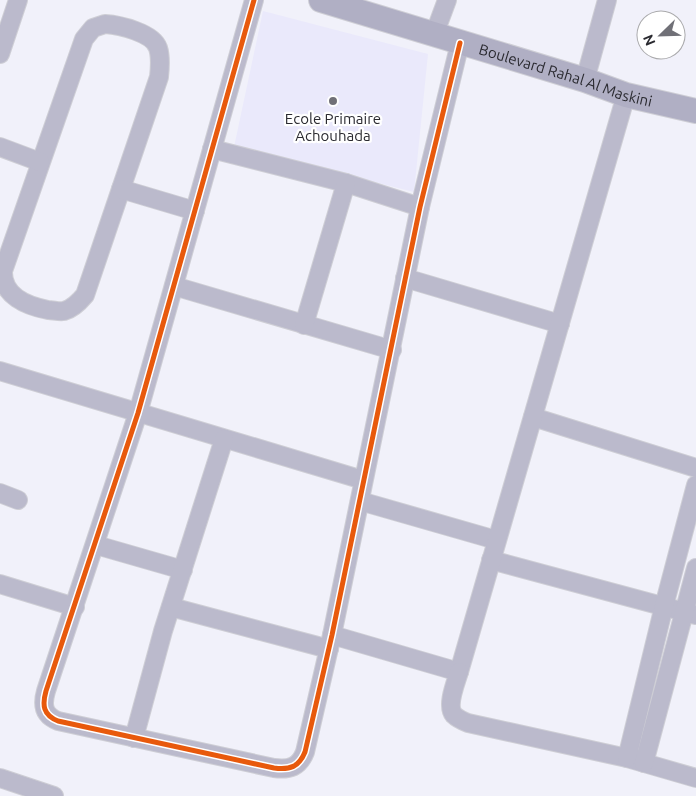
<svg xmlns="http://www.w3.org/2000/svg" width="696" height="796" font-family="Ubuntu,sans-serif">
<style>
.built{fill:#eae9fb}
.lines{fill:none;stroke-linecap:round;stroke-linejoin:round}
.street-casing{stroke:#ceced5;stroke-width:20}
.secondary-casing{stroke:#ceced5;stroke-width:26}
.street{stroke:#bbbacc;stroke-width:18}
.secondary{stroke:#b0afc4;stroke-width:24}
.cycleway-casing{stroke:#fff;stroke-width:8}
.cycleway{stroke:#e8590c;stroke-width:5}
.poi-dot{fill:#707077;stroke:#fff;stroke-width:2}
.labels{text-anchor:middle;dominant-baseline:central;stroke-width:4.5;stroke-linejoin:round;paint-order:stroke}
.street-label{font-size:15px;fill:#2a2a30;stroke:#fff}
.poi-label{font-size:15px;fill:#2a2a30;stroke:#fff}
</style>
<rect width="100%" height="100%" fill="#f1f1fa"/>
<!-- built -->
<polygon class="built" points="263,11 428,54 414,192 234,147"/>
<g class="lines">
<defs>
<g id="street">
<path d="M 254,0 L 138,413 L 46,691 C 42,705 43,715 58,721 L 274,768 C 290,770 299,767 305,752 L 332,635 L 420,207 L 460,43"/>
<path d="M 105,24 C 120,25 153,33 158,48 C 161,57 160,68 159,77 L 85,295 C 80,301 72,309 64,311 C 59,312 53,310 48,310 C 27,306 2,296 3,271 L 84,39 L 93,28 Z"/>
<polyline points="434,35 447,0"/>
<polyline points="0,54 18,0"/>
<polyline points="585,80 607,0"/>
<polyline points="0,147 40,162"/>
<polyline points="212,149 346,183 420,207"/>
<polyline points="121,189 195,211"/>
<polyline points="405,278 560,324"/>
<polyline points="174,286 392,350"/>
<polyline points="304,325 346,183"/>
<polyline points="0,371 363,480"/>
<polyline points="533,417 696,468"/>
<polyline points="0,493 18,500"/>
<polyline points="360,501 496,540"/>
<polyline points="96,545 183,570"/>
<polyline points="491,560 696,615"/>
<polyline points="0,584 75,607"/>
<polyline points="171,607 329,649"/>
<polyline points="332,635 459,672 626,95"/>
<path d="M 459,672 C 456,682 446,706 454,715 C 457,718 463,721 468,723 L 627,758 L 696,778"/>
<polyline points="134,738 163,631 224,439"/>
<polyline points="627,758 664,606 696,485"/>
<polyline points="644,763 696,568"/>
<polyline points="0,778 54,796"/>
</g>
<g id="secondary">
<path id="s1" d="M 321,0 L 585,80 L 626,95 L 696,111"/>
</g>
</defs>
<!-- street casing -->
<use href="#street" class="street-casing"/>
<!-- secondary casing -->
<use href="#secondary" class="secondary-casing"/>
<!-- street -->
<use href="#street" class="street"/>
<!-- secondary -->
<use href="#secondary" class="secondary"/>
<defs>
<path id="cycleway" d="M 254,0 L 138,413 L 46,691 C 42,705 43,715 58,721 L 274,768 C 290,770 299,767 305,752 L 332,635 L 420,207 L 460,43"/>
</defs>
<!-- cycleway casing -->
<use href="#cycleway" class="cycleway-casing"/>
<!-- cycleway -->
<use href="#cycleway" class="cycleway"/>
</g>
<!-- markers -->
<circle class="poi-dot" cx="333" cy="101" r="5"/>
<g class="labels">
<!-- street labels -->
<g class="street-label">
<text stroke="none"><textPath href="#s1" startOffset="256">Boulevard Rahal Al Maskini</textPath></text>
</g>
<!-- poi labels -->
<g class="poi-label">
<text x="333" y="118">Ecole Primaire<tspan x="333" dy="17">Achouhada</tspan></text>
</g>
</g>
<!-- north arrow -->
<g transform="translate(661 35) rotate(247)"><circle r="24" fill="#ffffff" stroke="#aaaaac"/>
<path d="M0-4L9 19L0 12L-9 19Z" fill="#707077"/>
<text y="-8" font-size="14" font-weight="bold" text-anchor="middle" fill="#2a2a30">N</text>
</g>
</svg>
